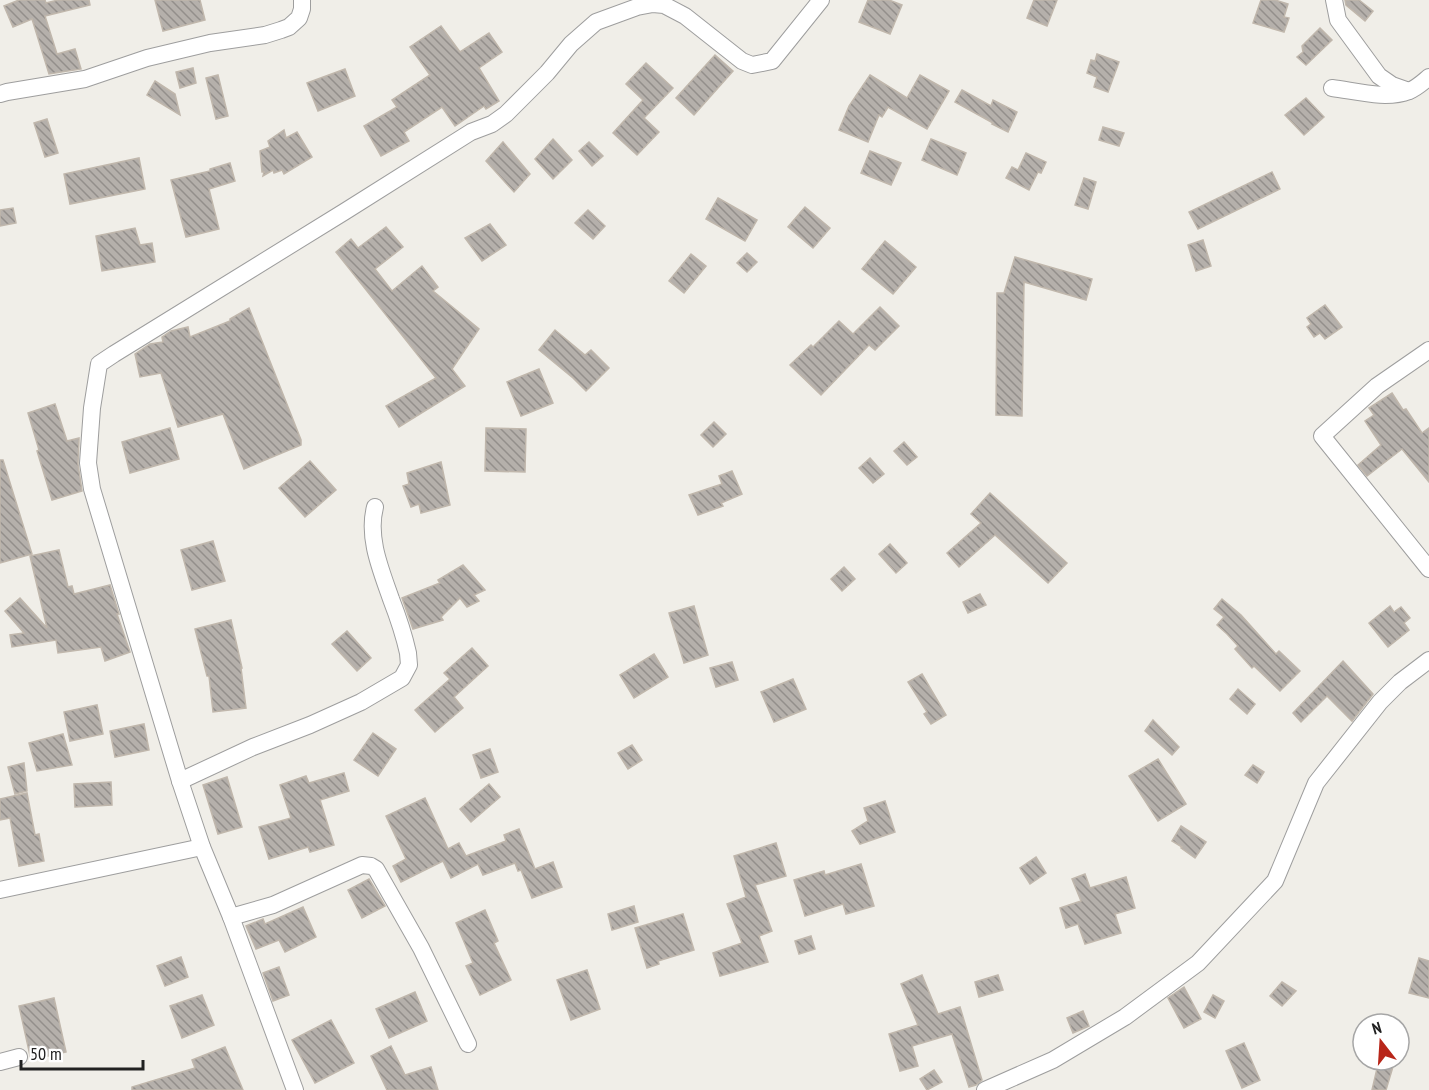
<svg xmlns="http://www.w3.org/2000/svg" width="1429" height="1090" font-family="'PT Sans Narrow',sans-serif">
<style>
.building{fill:url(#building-back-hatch);stroke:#c0b7ac;stroke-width:1.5}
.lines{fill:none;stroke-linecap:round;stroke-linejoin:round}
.street-casing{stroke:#9e9e9e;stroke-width:18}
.street{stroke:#fff;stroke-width:16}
</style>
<defs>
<pattern id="building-back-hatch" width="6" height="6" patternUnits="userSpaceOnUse" patternTransform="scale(1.5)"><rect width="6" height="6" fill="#b5b0ab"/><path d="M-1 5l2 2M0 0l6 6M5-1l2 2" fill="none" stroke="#938f8b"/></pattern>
</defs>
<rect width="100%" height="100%" fill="#f0eee8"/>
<!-- building -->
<g class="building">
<polygon points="19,0 45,0 46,3 58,0 89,0 90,5 45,16 57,54 75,49 81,69 49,74 32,19 13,27 4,6"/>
<polygon points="155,0 200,0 205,20 163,31"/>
<polygon points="868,0 889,0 902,5 890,34 859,22"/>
<polygon points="1034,0 1057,0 1047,26 1027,18"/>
<polygon points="1261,0 1275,0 1288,4 1284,17 1289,18 1284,32 1253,23"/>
<polygon points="1345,0 1359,0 1373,11 1365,21 1346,5"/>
<polygon points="441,26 460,52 489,33 502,52 479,68 499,101 486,109 484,106 455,126 442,107 404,132 409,141 381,156 364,126 397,107 392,100 430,75 410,47"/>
<polygon points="1320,28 1332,40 1306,65 1297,57 1303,52 1302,46"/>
<polygon points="1097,54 1119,62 1108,92 1094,87 1097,77 1087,73 1091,60 1095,61"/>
<polygon points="715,55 733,71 694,115 676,98"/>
<polygon points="646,63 673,88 644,118 659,132 637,155 613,133 643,100 626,84"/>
<polygon points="193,68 196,83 180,88 176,72"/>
<polygon points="345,69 355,96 318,111 307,83"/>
<polygon points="218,75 228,116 216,119 206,78"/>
<polygon points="870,75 907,98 920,75 949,91 927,129 888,107 882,117 879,115 868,142 839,130 849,106"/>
<polygon points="155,81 175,94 180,115 147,95"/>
<polygon points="962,90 991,106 993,100 1017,112 1008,132 992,124 993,123 955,102"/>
<polygon points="1306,98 1324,117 1304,135 1285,115"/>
<polygon points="47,119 58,153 45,157 34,123"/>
<polygon points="1103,127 1124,133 1119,146 1099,140"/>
<polygon points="284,130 286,138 297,132 312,157 284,174 282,170 274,173 273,170 263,176 264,172 262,172 260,151 270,147 268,141"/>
<polygon points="553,139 572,160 553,179 535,159"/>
<polygon points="931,139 966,153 957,175 922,160"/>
<polygon points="503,142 530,174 514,192 486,161"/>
<polygon points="589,142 603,156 592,166 579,151"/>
<polygon points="870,151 901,163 891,185 861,173"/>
<polygon points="1026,153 1046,162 1041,173 1038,172 1029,190 1006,178 1012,167 1018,170"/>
<polygon points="139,158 145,189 70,204 64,174"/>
<polygon points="230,163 235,181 209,189 219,229 186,237 171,180 210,171 210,169"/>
<polygon points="1272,172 1280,189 1198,229 1189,212"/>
<polygon points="1084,178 1096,182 1088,209 1075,205"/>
<polygon points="718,198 757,220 745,241 706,219"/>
<polygon points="805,207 830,228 813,248 788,227"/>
<polygon points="13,208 16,223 0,226 0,210"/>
<polygon points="588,210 605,226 593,239 575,223"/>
<polygon points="490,224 506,245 482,261 465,238"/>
<polygon points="386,227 403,247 375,269 392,291 422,266 438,287 433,291 479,329 452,369 465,386 399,427 386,406 436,378 336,252 351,239 358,248"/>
<polygon points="135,228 140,245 152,243 155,262 102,271 96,236"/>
<polygon points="1203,240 1211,266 1196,271 1188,245"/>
<polygon points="885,241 916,267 893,294 862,269"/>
<polygon points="747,253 757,262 747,272 737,263"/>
<polygon points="691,254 706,266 684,293 669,281"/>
<polygon points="1015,257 1092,279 1086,300 1024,282 1022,416 996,415 997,293 1004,293"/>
<polygon points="1325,305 1342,327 1325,339 1320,333 1314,337 1307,327 1311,324 1307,318"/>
<polygon points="880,307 899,326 875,350 869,345 821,395 790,365 811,345 813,347 839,321 853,334"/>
<polygon points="249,308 301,440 301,445 244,469 223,414 178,427 161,373 140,377 135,354 150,344 163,342 162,337 171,331 188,327 190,337 230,321 230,319"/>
<polygon points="555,330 585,355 591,350 609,368 586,391 573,378 539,350"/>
<polygon points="539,369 553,403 521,416 507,382"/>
<polygon points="1392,393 1403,410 1406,409 1422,433 1429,428 1429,482 1402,449 1367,476 1358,465 1381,445 1365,421 1374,415 1369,408"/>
<polygon points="55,404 67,441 79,438 79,440 78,464 82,491 52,500 37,451 39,450 28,413"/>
<polygon points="714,422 726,434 713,447 701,435"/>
<polygon points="170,428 179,459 130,473 122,442"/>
<polygon points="486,428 526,429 525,472 485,471"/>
<polygon points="904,442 917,457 907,465 894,451"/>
<polygon points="870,458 884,474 873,483 859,468"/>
<polygon points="0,460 3,460 32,554 0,563"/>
<polygon points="310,461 336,490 305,517 279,488"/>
<polygon points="441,462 450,505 421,513 419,504 411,507 403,486 409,484 407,473"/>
<polygon points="732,471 742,494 721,503 723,506 698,515 689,495 722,484 719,476"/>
<polygon points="990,493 1067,563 1048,583 995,535 959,567 947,553 981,523 971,514"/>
<polygon points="213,541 225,581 192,590 181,550"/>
<polygon points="890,544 907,563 896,573 879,554"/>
<polygon points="59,550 68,587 72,586 74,594 110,585 119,614 117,614 130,652 105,661 101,647 58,653 56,640 12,647 10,635 24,633 5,611 20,598 47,628 30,556"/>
<polygon points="463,565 485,590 474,595 479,601 467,607 460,598 441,617 443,620 413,629 402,598 440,583 438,580"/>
<polygon points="844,567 855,579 842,591 831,579"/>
<polygon points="980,594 986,605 968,613 963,602"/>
<polygon points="1222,599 1241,615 1276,654 1279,651 1300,671 1280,691 1254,666 1252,668 1235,649 1238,646 1227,634 1217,625 1224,617 1214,609"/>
<polygon points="694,606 708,655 684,663 669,613"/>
<polygon points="1390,606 1394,612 1401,607 1410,618 1404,623 1409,630 1388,647 1369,623"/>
<polygon points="231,620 242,668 241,668 246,708 213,712 209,676 207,676 195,629"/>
<polygon points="347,631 371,658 357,671 332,644"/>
<polygon points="472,648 488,666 454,697 463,708 435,732 415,710 450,679 444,673"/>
<polygon points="654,654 668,677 634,698 620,675"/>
<polygon points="1343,661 1373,694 1352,721 1327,696 1301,722 1293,713"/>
<polygon points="732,662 738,680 716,687 710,668"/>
<polygon points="922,674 946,715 931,724 924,714 927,712 908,682"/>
<polygon points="793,679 806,709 774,722 761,692"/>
<polygon points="1238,689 1255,704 1247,714 1230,699"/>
<polygon points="97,705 103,734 70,741 64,712"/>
<polygon points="1153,720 1179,747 1172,755 1145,731"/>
<polygon points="144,724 149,750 115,757 110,731"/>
<polygon points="373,733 396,749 378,776 354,760"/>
<polygon points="63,734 72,765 37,771 29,743"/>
<polygon points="632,745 642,760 628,769 618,753"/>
<polygon points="490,749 498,772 481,778 473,755"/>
<polygon points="1158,759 1186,804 1158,821 1129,776"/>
<polygon points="24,763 27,791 15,794 8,767"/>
<polygon points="1253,765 1264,772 1257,783 1245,775"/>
<polygon points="344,773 349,791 320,800 334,845 310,852 308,847 269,859 259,827 291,818 280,785 306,776 309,783"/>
<polygon points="227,777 242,827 218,834 203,785"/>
<polygon points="111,782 112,805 75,807 74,784"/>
<polygon points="489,784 500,797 471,822 460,809"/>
<polygon points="27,793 35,835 39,834 44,861 19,866 10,818 0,820 0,799"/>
<polygon points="425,798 448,849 459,843 466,856 506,841 504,835 519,829 535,869 553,862 562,887 532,898 521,870 518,871 515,863 483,875 478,864 451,878 443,861 401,882 393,866 406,859 386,816"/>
<polygon points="885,801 895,832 860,844 852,831 868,821 864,808"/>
<polygon points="1181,826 1206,842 1195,858 1181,848 1182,847 1172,841"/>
<polygon points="776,843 786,876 755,885 772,931 759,936 768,962 720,976 713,953 742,943 727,904 746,897 734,856"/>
<polygon points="1036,857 1046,873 1030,884 1020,868"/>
<polygon points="861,864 874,906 846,914 843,904 805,916 794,880 824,871 825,875"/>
<polygon points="1085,874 1090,888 1126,877 1135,908 1115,914 1121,933 1085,944 1078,924 1066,928 1060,908 1081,901 1072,879"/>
<polygon points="369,879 385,906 362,918 348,890"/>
<polygon points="634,906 638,922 612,930 608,914"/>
<polygon points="303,907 316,937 285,952 279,940 256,949 246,926 263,919 265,924"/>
<polygon points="485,910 498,941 494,943 511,980 480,995 466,966 473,963 456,923"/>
<polygon points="683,914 694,950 658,961 659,964 647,968 635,928"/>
<polygon points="811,936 815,949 799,954 795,941"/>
<polygon points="181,957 188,977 165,986 157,966"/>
<polygon points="1419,958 1429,961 1429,998 1409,993"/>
<polygon points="279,967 289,995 273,1001 263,973"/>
<polygon points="587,970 600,1009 571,1020 557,980"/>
<polygon points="922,975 938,1014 960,1007 982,1080 976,1085 969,1087 952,1034 912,1046 918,1066 900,1071 889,1034 918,1025 901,984"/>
<polygon points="998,975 1003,990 979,997 975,982"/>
<polygon points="1282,982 1296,991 1282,1006 1270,996"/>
<polygon points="1184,987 1201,1019 1184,1028 1168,998"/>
<polygon points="415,992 427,1021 389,1038 376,1009"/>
<polygon points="202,995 214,1025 182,1038 170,1006"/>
<polygon points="1213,995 1224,1001 1215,1018 1204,1012"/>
<polygon points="54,998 66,1052 31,1060 19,1006"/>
<polygon points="1083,1011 1089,1026 1073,1033 1067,1018"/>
<polygon points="331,1020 354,1063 315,1083 292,1040"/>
<polygon points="1244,1043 1260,1080 1242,1088 1226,1051"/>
<polygon points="391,1046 405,1075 431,1067 438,1090 387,1090 371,1056"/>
<polygon points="225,1047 243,1090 132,1090 132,1087 195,1068 192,1060"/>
<polygon points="1379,1060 1395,1060 1386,1090 1372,1090"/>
<polygon points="934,1070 942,1082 927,1090 920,1079"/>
</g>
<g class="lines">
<defs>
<g id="street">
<polyline points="1334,0 1338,20 1379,76 1392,85 1409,91"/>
<path d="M 1332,88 C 1356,91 1386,100 1409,91 C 1417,88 1423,82 1429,77"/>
<polyline points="0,94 7,92 85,79 147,58 210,43 265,35 281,30 289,27 299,18 302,9 302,0"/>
<polyline points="1429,350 1377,386 1322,436 1429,569"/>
<path d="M 180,781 L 253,747 L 310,725 L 361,702 L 402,678 L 409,665 L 408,653 C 404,635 398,617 391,599 C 381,570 367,538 375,507"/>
<polyline points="0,890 202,847"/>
<polyline points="231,917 273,905 362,865 371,866 376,869 421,948 468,1044"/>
<polyline points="0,1062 19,1057"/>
<polyline points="295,1090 231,917 202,847 180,781 92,489 88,463 92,408 99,364 114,354 344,212 471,132 492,124 506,114 547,73 571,44 596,22 637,7 653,4 664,5 685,16 742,61 752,65 772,61 821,0"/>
<polyline points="985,1090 1053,1060 1125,1017 1198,963 1275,881 1316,783 1380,702 1400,682 1429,660"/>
</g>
</defs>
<!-- street casing -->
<use href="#street" class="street-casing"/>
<!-- street -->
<use href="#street" class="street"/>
</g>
<!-- north arrow -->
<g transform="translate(1381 1042) rotate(343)"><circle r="28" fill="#ffffff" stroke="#a6a6a6" stroke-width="1.5"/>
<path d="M0-4.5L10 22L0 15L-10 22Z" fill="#b82619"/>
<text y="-9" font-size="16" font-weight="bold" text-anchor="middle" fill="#212121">N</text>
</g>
<!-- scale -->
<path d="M21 1060v9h122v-9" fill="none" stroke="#212121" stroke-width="3"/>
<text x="30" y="1060" font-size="18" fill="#212121" stroke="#ffffff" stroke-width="4.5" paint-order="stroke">50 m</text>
</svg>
